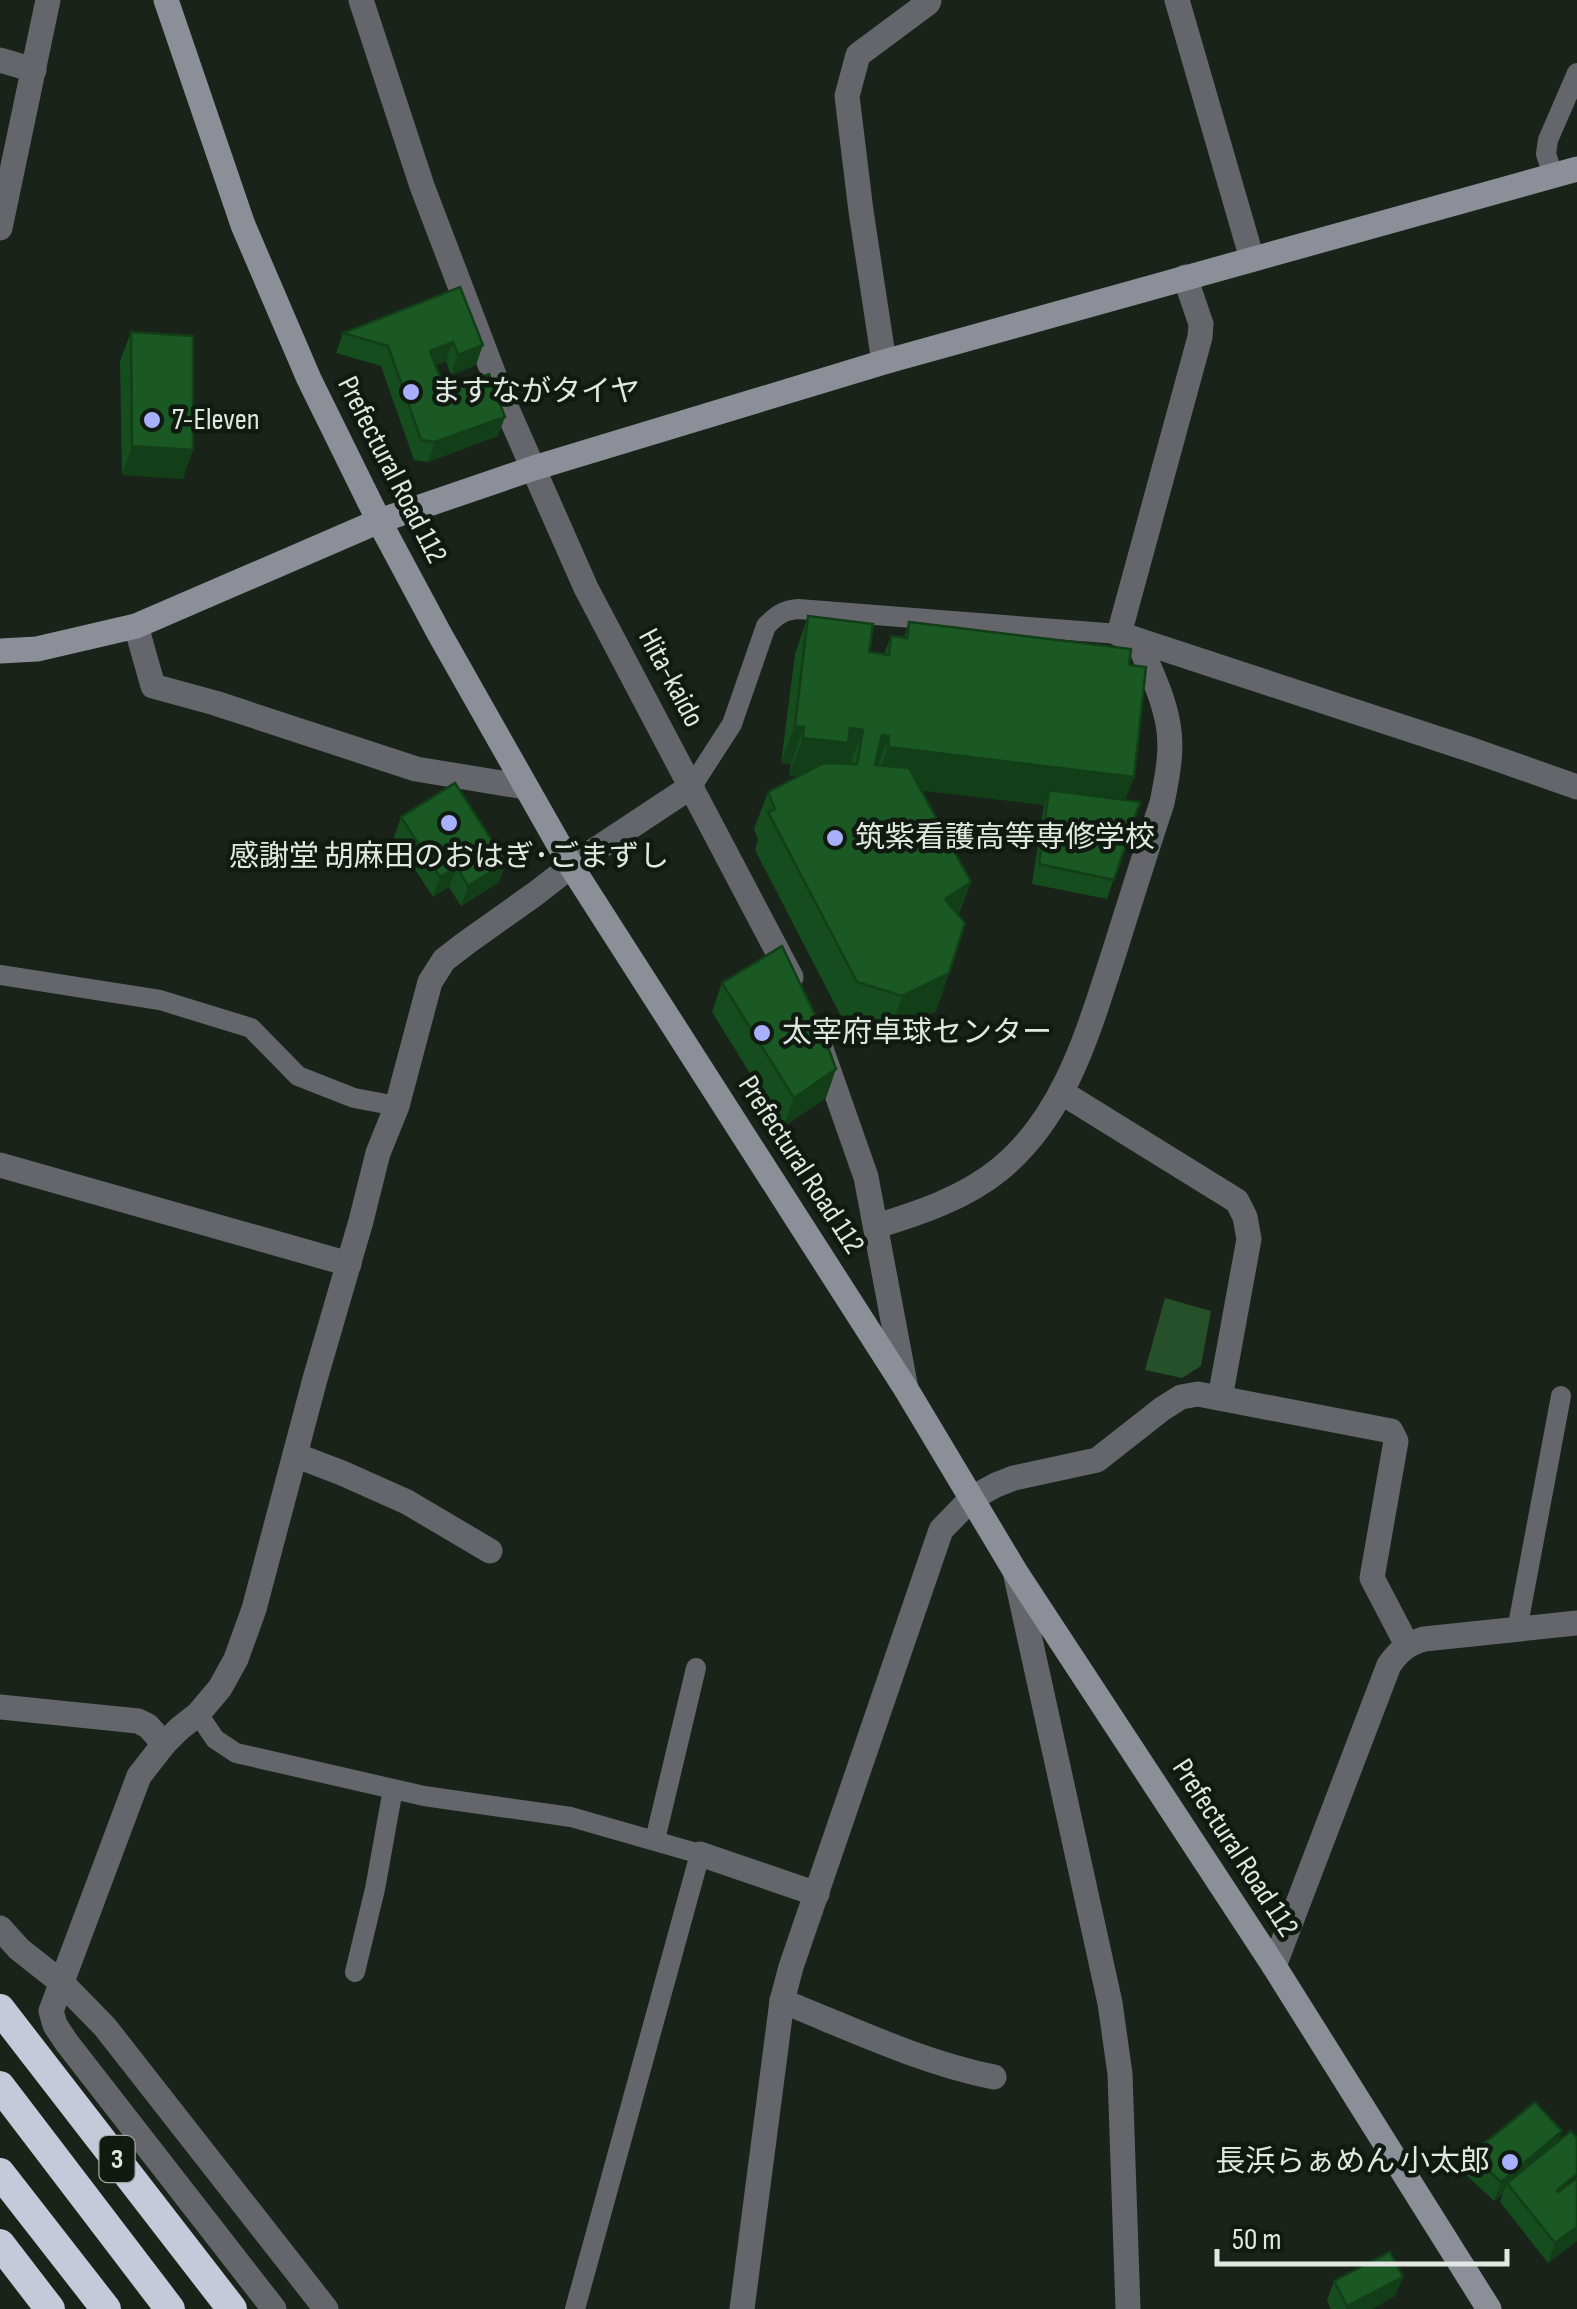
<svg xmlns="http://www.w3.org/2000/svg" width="1577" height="2309" font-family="'Sofia Sans Condensed','Noto Sans JP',sans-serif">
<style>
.green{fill:#255029}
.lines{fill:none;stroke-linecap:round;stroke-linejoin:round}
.lane{stroke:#65666c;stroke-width:20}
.street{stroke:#65666c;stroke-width:25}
.secondary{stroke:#8c8e98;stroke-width:25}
.highway{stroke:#c6c9d9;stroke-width:30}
.wall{fill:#164d1e}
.shaded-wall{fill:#123e18}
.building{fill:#1a5923;stroke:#123e18;stroke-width:2.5}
.poi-dot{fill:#a8b0fc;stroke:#101a10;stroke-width:4}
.labels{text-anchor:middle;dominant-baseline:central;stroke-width:9;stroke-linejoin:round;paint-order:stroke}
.shield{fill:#101a10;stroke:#a2aaa2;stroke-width:2.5}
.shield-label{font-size:28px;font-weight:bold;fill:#e1e8e1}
.poi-label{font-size:30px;fill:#e1e8e1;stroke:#101a10;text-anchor:start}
.street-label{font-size:30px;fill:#e1e8e1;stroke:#101a10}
</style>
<rect width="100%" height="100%" fill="#192319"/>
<!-- green -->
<polygon class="green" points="1165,1298 1211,1311 1201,1366 1182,1378 1145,1370"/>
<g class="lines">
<!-- lane -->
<g class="lane">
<polyline points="1553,175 1546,154 1548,140 1577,73"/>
<path d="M 692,786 L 732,724 L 766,626 C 776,616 783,610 798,609 L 1119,634"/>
<polyline points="0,975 160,1000 251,1028 298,1076 354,1098 397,1106"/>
<polyline points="1517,1630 1561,1396"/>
<polyline points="198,1714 215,1739 236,1753 424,1796 571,1817 700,1854 575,2309"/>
<polyline points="655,1840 696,1668"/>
<polyline points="355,1972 375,1889 393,1789"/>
</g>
<!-- street -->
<g class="street">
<polyline points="361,0 422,186 507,409 586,588 791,977"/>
<polyline points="1177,0 1252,259"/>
<polyline points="0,60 34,70"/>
<polyline points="0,228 48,0"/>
<polyline points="1185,277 1201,324 1200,337 1119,634 1469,749 1577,787"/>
<polyline points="884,362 861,211 847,96 858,55 928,3 929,0"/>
<polyline points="136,626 153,686 215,703 416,769 525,787"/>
<polyline points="820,1046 866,1177 906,1389"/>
<polyline points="1061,1092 1237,1201 1245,1217 1249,1239 1220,1398"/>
<polyline points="0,1165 349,1264"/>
<path d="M 877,1226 C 919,1213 965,1198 1000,1169 C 1065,1116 1088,1032 1113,956 C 1129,905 1145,854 1162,803 C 1167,778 1173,750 1168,724 C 1163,695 1149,668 1138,641"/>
<polyline points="295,1455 342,1473 407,1502 490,1551"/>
<polyline points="1016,1576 1110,2003 1120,2074 1128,2309"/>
<polyline points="0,1707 138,1721 148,1726 164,1744"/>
<polyline points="700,1854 817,1894"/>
<polyline points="0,1928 19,1949 62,1983 105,2027 326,2309"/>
<path d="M 1274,1966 L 1389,1665 C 1399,1651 1407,1644 1424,1639 L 1577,1623"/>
<path d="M 782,2001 C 852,2029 920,2062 994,2077"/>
<polyline points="274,2309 67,2043 55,2025 51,2011 139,1776 164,1744 179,1729 198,1714 220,1688 236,1659 254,1609 315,1379 361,1221 378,1153 397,1106 430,982 444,960 466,943 535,894 571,866 692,786"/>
<polyline points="742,2309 782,2001 791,1967 941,1530 972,1498 996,1485 1014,1478 1097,1460 1162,1409 1181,1397 1198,1394 1391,1431 1396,1441 1372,1578 1407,1645"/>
</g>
<!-- secondary -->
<g class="secondary">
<polyline points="166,0 243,225 309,379 379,521 439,633 571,866 906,1389 1015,1571 1274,1966 1489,2309"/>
<polyline points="0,651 37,649 136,626 379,521 534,468 884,362 1577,169"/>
</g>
<!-- highway -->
<g class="highway">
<polyline points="0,2009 232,2309"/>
<polyline points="0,2086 170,2309"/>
<polyline points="0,2173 106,2309"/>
<polyline points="0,2244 50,2309"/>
</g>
</g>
<!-- wall -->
<g class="wall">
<polygon points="460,287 476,365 451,375 446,361 436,365 445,390 498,436 428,462 414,460 381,366 336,353 343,333"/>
<polygon points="131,332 183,479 122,475 120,361"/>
<polygon points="808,616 869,652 884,654 891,636 904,637 909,622 1129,665 1134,777 1125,800 1140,802 1107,899 1032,884 1044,805 922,790 971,882 958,916 949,973 936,1011 889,1034 843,1020 755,850 758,840 754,829 768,792 798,776 789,775 791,764 781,763 795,654"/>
<polygon points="401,817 506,862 499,882 461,906 449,887 433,897 394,837"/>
<polygon points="722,983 826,1098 783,1127 712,1012"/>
<polygon points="1559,2141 1577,2241 1548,2263 1500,2202 1503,2193 1494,2201 1464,2173 1471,2154"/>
<polygon points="1334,2281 1395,2296 1372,2309 1331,2309 1327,2301"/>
</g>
<!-- shaded-wall -->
<g class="shaded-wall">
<polygon points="453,342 446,361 423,370 430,351"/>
<polygon points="483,345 476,365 451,375 458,355"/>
<polygon points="505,417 498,436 428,462 435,442"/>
<polygon points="132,446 193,450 183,479 122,475"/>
<polygon points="795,726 804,727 791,764 781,763"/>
<polygon points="850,728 863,730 849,767 834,781 789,775 803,738"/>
<polygon points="882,735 889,736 875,774 868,773"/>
<polygon points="888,747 1134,777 1120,814 1049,790 1044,805 874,785"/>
<polygon points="506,862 499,882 461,906 468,886"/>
<polygon points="457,867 449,887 433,897 440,877"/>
<polygon points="971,882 957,919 945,899"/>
<polygon points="949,973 936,1011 889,1034 902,996"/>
<polygon points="836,1069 826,1098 783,1127 794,1098"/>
<polygon points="1562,2131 1555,2151 1507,2183 1503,2193 1494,2201 1501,2182"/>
<polygon points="1577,2227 1577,2241 1548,2263 1555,2243"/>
<polygon points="1403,2277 1395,2296 1372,2309 1346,2309 1347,2306"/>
</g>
<!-- building -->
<g class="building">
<polygon points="460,287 483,345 458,355 453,342 430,351 445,390 489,374 505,417 435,442 421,440 388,346 343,333"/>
<polygon points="131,332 193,336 193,450 132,446"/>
<polygon points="808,616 873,624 869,652 889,655 891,636 907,638 909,622 1131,649 1129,665 1146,667 1134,777 888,747 889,736 882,735 875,765 909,768 971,882 945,899 965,923 949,973 902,996 857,982 768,812 775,809 768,792 824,763 857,764 863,730 850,728 848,743 803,738 804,727 795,726"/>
<polygon points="455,783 506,862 468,886 457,867 440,877 401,817"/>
<polygon points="1049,790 1140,802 1114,880 1039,864"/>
<polygon points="782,946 820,1025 836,1069 794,1098 722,983"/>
<polygon points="1535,2102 1562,2131 1501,2182 1471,2154"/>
<polygon points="1571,2131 1577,2138 1577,2174 1557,2190 1558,2192 1577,2178 1577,2227 1555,2243 1507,2183"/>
<polygon points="1390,2252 1403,2277 1347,2306 1334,2281"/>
</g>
<!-- markers -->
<g class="poi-dot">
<circle cx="411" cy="392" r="10"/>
<circle cx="152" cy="420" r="10"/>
<circle cx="449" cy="823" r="10"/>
<circle cx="835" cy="838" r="10"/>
<circle cx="762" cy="1033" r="10"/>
<circle cx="1510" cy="2162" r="10"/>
</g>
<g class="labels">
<!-- shield labels -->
<rect class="shield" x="99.5" y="2136" width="35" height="46" rx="8"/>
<g class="shield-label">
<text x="117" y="2159">3</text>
</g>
<!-- poi labels -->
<g class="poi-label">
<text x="431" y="392">ますながタイヤ</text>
<text x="172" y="420">7-Eleven</text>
<text x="855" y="838">筑紫看護高等専修学校</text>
<text x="449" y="857" text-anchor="middle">感謝堂 胡麻田のおはぎ･ごまずし</text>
<text x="782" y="1033">太宰府卓球センター</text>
<text x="1490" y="2162" text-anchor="end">長浜らぁめん 小太郎</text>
</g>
<!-- street labels -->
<g class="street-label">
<text transform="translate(392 470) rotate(63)">Prefectural Road 112</text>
<text transform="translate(671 678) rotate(62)">Hita-kaido</text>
<text transform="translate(801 1165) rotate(57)">Prefectural Road 112</text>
<text transform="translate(1235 1848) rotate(57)">Prefectural Road 112</text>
</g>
</g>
<!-- scale -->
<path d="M1217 2249v15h290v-15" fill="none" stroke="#e1e8e1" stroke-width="5"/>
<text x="1232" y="2249" font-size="30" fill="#e1e8e1" stroke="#101a10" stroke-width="8" paint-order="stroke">50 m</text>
</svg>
